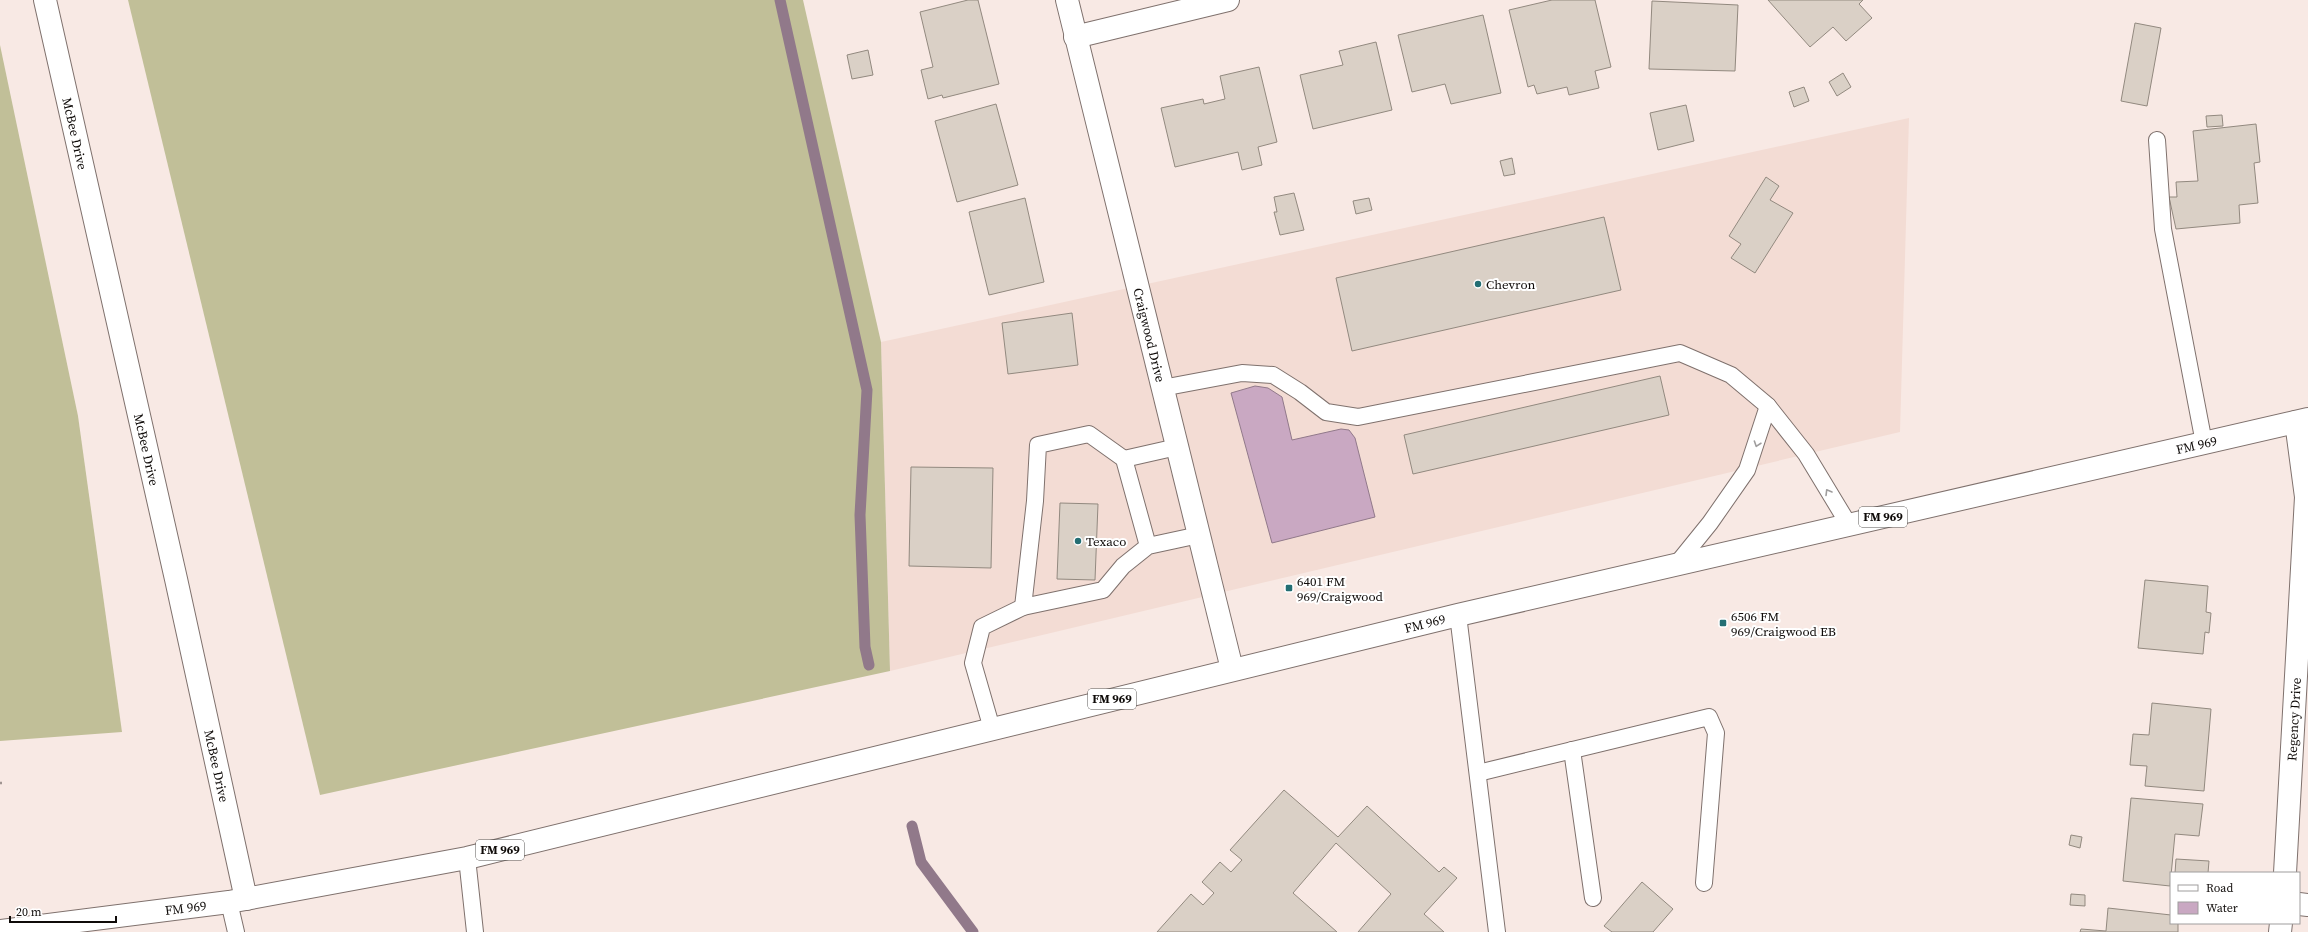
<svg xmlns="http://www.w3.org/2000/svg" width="2308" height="932" font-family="'Source Serif 4',serif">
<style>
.built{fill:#f3dcd4}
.forest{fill:#c1bf98}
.water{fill:#c9a8c2;stroke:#91798a}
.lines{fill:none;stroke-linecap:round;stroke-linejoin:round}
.stream{stroke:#91798a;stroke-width:11}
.building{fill:#dad0c6;stroke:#92897f}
.lane-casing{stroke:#7f716d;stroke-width:18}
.street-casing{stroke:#7f716d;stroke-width:24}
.primary-casing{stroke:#7f716d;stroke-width:24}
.path{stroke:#a09591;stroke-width:2.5;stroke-dasharray:2 3;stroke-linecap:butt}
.lane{stroke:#fff;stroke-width:16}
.street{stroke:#fff;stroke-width:22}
.primary{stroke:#fff;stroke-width:22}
.oneway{stroke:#9f9d9d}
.poi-dot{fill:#236e73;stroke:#fff;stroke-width:1.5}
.labels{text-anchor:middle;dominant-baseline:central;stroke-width:4;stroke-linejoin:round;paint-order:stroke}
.shield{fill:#fff;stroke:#575453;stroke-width:1}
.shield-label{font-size:12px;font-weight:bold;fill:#0f0b09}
.street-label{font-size:13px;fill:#0f0b09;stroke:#fff}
.poi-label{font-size:13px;fill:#0f0b09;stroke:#fff;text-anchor:start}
</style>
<rect width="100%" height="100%" fill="#f8e9e4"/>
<!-- built -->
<polygon class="built" points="1909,118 1900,432 890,671 881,342"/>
<!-- forest -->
<g class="forest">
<polygon points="128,0 803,0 881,342 890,671 320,795"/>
<polygon points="0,45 78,416 122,732 0,741"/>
</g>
<!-- water -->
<polygon class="water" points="1255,386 1268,388 1282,397 1292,440 1341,429 1349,430 1355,438 1375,517 1272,543 1231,393"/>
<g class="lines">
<!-- stream -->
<g class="stream">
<polyline points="780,0 867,390 860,515 865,647 869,665"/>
<polyline points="912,826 921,862 973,932"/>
</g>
</g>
<!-- building -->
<g class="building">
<polygon points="968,0 978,0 999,84 943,98 942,95 928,99 921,70 933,67 920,12"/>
<polygon points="1552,0 1595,0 1611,67 1595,71 1599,88 1569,95 1567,87 1537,94 1534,85 1528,87 1509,10"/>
<polygon points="1768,0 1863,0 1859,4 1872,18 1846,41 1833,27 1810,47"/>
<polygon points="1652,1 1738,5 1735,71 1649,69"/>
<polygon points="1483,15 1501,93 1451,104 1445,84 1412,92 1398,35"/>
<polygon points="2135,23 2161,28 2147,106 2121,101"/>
<polygon points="1376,42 1392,110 1313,129 1300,75 1343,65 1339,51"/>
<polygon points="868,50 873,75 852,79 847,55"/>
<polygon points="1259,67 1277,142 1258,147 1262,165 1242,170 1238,152 1175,167 1161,108 1203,99 1204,104 1225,99 1220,76"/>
<polygon points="1843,73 1851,87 1837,96 1829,82"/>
<polygon points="1804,87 1809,101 1794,107 1789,92"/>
<polygon points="996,104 1018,185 957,202 935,121"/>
<polygon points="1686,105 1694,141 1658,150 1650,113"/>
<polygon points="2222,115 2223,126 2207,127 2206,116"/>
<polygon points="2256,124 2260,162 2254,163 2258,203 2239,205 2240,223 2176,229 2169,197 2177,197 2176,182 2198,181 2193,131"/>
<polygon points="1512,158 1515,174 1504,176 1500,161"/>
<polygon points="1766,177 1779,186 1770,200 1793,213 1755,273 1731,258 1741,244 1729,236"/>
<polygon points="1294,193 1304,230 1280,235 1274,212 1277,212 1274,197"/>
<polygon points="1025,198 1044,282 989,295 969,212"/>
<polygon points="1369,198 1372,210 1356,214 1353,201"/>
<polygon points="1604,217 1621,290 1352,351 1336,278"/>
<polygon points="1072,313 1078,365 1008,374 1002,323"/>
<polygon points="1660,376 1669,415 1413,474 1404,435"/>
<polygon points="911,467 993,468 991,568 909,566"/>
<polygon points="1060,503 1098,504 1095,580 1057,579"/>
<polygon points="2145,580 2208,586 2206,612 2211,613 2209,633 2205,632 2203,654 2138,648"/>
<polygon points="2152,703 2211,709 2204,791 2145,786 2147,766 2130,765 2133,734 2149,735"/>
<polygon points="1284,790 1338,837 1367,806 1439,872 1444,867 1457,878 1424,914 1444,932 1358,932 1391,894 1336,843 1293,893 1337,932 1157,932 1191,894 1203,905 1214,893 1202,882 1220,862 1231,872 1242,860 1230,850"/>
<polygon points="2131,798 2203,804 2199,836 2175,834 2170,886 2123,881"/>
<polygon points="2071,835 2082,837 2080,848 2069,845"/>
<polygon points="2176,859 2209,861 2208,873 2175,873"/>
<polygon points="1642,882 1673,909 1653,932 1612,932 1604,926"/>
<polygon points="2071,894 2085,895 2085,906 2070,905"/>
<polygon points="2108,908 2171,915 2171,923 2178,923 2178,932 2080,932 2081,929 2106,931"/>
</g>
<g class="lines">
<defs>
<g id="lane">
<polyline points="2157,140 2163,229 2204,443"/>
<polyline points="1162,388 1242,373 1273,375 1300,392 1326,412 1358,417 1680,353 1731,375 1768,406 1806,454 1849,525"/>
<polyline points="1124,459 1177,447"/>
<polyline points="1148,546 1124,459 1089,434 1038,445 1035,501 1023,607 1103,590 1123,566 1148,546 1199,535"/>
<polyline points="1676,565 1710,523 1747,470 1768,406"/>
<polyline points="1458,615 1497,932"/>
<polyline points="992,729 973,663 982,627 1023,607"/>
<polyline points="1572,750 1593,898"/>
<polyline points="1478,773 1709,717 1716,733 1704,883"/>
<polyline points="467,858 475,932"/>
<polyline points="229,902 236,932"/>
</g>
<g id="street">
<path id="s1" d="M 45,0 L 176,579 L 246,899"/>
<path id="s2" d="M 1067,0 L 1232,669"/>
<polyline points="1075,37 1228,0"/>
<path id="s3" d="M 2285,873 L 2306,497 L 2296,422"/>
<polyline points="2299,904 2308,905"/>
<polyline points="2280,932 2281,923"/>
</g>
<g id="primary">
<path id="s4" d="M 0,931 L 229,902 L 467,858 L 1458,615 L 2308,419"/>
</g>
</defs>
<!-- lane casing -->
<use href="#lane" class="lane-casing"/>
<!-- street casing -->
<use href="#street" class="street-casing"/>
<!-- primary casing -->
<use href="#primary" class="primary-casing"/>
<!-- path -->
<polyline class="path" points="0,783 2,783"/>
<!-- lane -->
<use href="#lane" class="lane"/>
<!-- street -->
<use href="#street" class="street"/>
<!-- primary -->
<use href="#primary" class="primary"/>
</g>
<!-- one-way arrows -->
<defs><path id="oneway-chevron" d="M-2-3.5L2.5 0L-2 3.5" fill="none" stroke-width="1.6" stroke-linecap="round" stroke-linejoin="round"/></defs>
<g class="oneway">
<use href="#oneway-chevron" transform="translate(1757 444) rotate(109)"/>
<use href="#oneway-chevron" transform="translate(1828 492) rotate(-121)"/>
</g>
<!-- markers -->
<g class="poi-dot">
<circle cx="1478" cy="284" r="4"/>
<circle cx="1078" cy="541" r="4"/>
<rect x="1285" y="584" width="8" height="8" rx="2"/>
<rect x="1719" y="619" width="8" height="8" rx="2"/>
</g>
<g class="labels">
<!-- shield labels -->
<g class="shield">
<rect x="1859" y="507" width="48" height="20" rx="3"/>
<rect x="1088" y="689" width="48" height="20" rx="3"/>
<rect x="476" y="840" width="48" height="20" rx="3"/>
</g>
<g class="shield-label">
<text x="1883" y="517">FM 969</text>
<text x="1112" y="699">FM 969</text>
<text x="500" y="850">FM 969</text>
</g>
<!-- street labels -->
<g class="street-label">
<text stroke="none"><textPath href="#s1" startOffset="137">McBee Drive</textPath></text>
<text stroke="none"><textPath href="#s2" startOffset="345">Craigwood Drive</textPath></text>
<text stroke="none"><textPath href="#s4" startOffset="2251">FM 969</textPath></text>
<text stroke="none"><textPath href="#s1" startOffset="461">McBee Drive</textPath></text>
<text stroke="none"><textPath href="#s4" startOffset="1459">FM 969</textPath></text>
<text stroke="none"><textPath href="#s3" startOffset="154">Regency Drive</textPath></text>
<text stroke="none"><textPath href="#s1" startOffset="785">McBee Drive</textPath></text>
<text stroke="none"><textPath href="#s4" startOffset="187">FM 969</textPath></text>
</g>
<!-- poi labels -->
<g class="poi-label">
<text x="1486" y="284">Chevron</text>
<text x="1086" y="541">Texaco</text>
<text x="1297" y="581">6401 FM<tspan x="1297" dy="15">969/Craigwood</tspan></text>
<text x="1731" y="616">6506 FM<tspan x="1731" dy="15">969/Craigwood EB</tspan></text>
</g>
</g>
<!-- legend -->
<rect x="2170" y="872" width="130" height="52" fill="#ffffff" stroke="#9f9d9d"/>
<rect x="2178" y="885" width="20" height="6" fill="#ffffff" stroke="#9f9d9d"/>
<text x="2206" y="892" font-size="12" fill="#0f0b09">Road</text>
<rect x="2178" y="902" width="20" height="12" fill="#c9a8c2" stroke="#9f9d9d"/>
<text x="2206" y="912" font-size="12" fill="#0f0b09">Water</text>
<!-- scale -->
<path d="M10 916v6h106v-6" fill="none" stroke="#0f0b09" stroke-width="2"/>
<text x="16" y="916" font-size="12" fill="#0f0b09" stroke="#ffffff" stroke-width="3" paint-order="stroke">20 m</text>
</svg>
